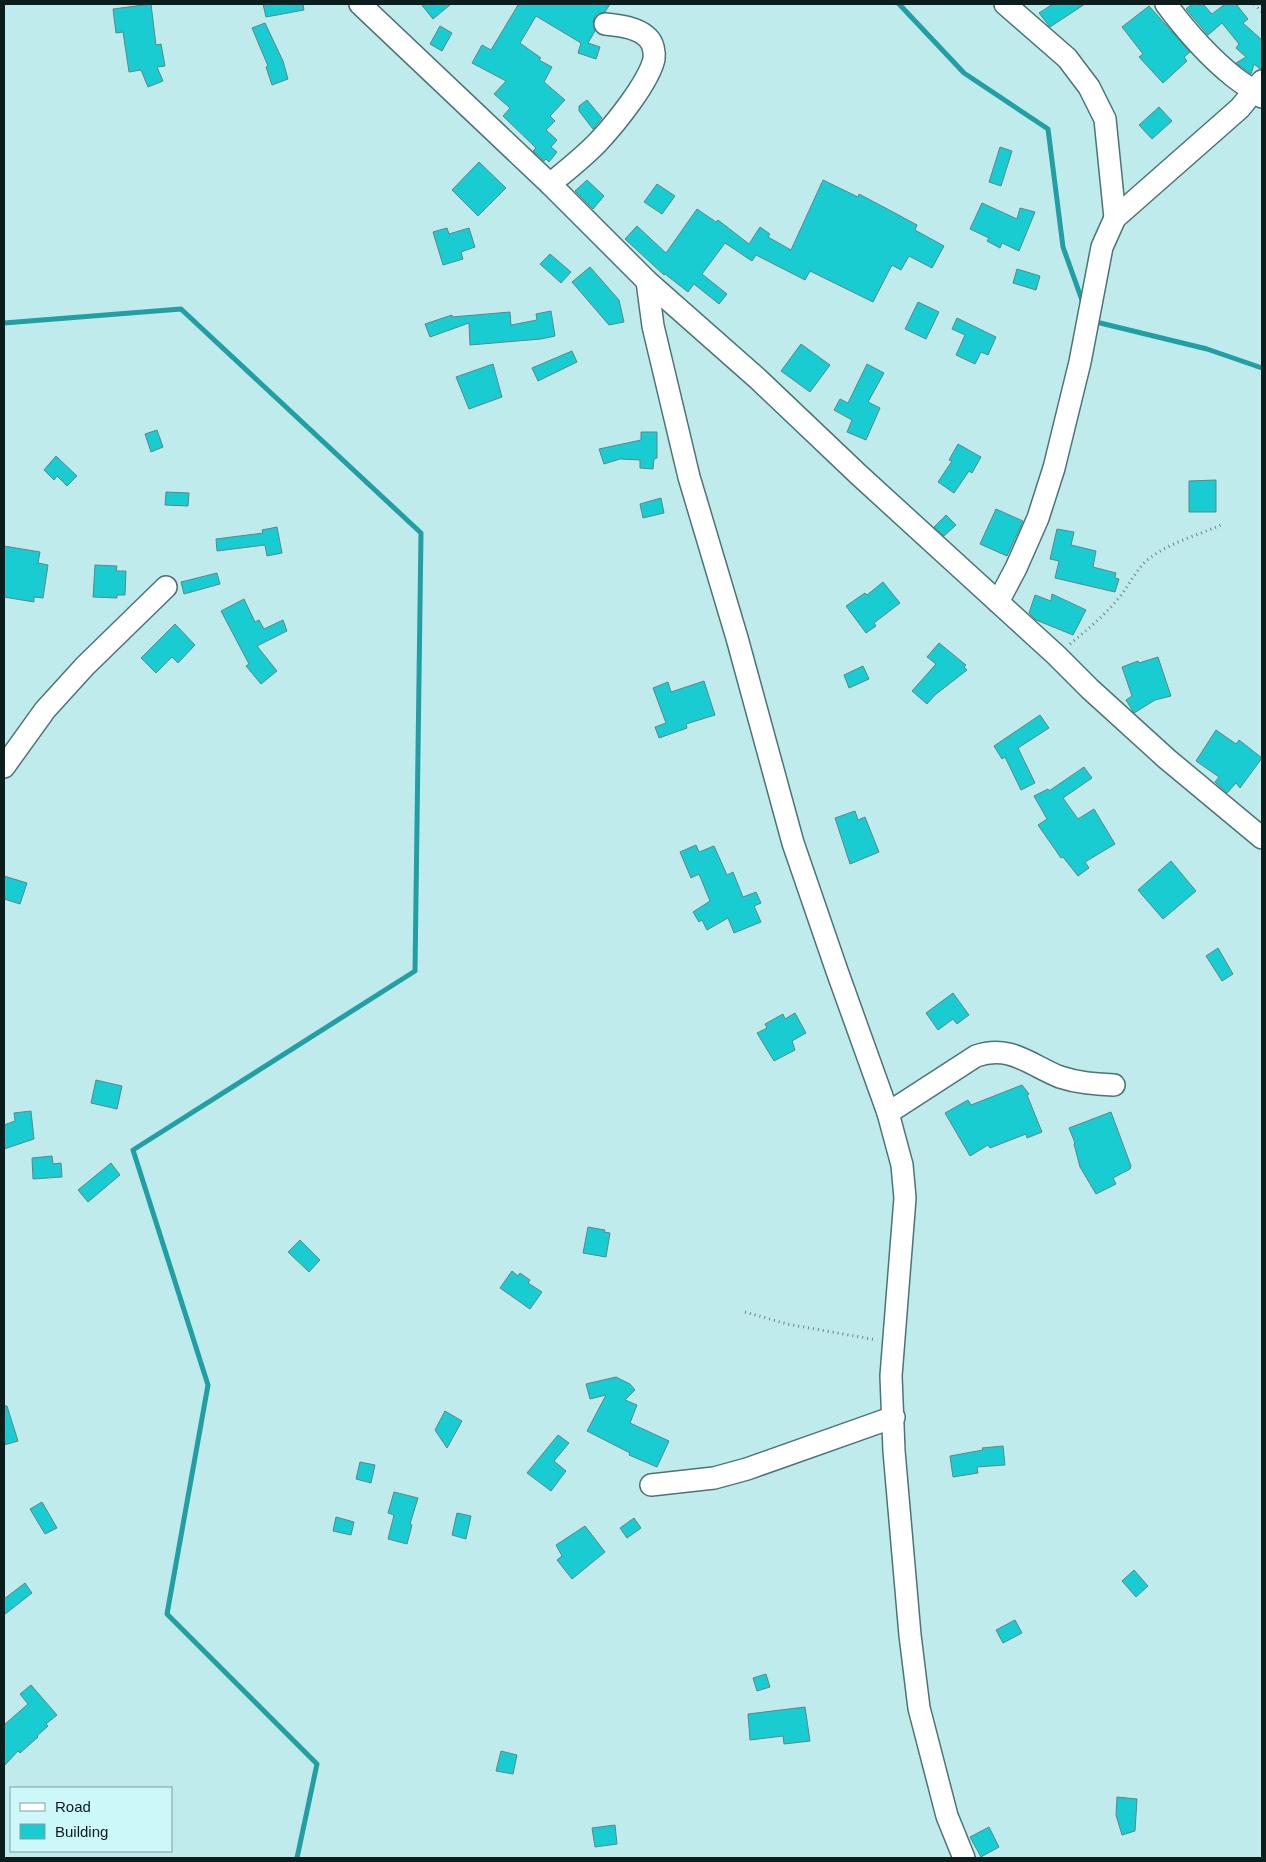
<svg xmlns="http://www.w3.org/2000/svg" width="1266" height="1862" font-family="Arial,sans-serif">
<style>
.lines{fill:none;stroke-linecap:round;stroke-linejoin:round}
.stream{stroke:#219fa3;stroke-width:5}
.building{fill:#19ccd2;stroke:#5e8687}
.minor-casing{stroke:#4c7475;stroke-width:24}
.path{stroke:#678686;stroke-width:3;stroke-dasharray:1 4;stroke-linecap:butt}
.minor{stroke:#fff;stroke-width:21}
</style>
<rect width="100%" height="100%" fill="#c0ebec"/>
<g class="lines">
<!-- stream -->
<g class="stream">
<polyline points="899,4 964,73 1048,129 1063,247 1083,303"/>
<polyline points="1092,321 1207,349 1262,368"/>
<polyline points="4,323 181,309 421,533 415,971 133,1150 208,1385 167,1614 317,1764 297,1858"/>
</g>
</g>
<!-- building -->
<g class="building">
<polygon points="151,4 156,45 161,44 165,66 157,67 163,81 148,87 141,70 129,72 123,32 116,33 113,9"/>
<polygon points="263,4 303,4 304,10 266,17"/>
<polygon points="421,4 451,4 433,19"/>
<polygon points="515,4 610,4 605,12 599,13 595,16 593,22 595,31 588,43 600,47 596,59 578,53 581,43 536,16 520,43 541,58 539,60 552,67 544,82 565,100 550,116 555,121 546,130 557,140 551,147 557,152 549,162 546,159 544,161 533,151 536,148 503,116 510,108 494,94 506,81 472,63 482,45 491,50 518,5"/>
<polygon points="1053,4 1085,4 1050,27 1039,13"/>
<polygon points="1192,4 1203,4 1212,14 1225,4 1236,4 1248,19 1243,23 1262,40 1262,69 1260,69 1254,64 1251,74 1236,63 1246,57 1236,48 1239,44 1222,23 1208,35 1186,9"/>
<polygon points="1149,6 1190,52 1184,57 1187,61 1163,83 1139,57 1143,54 1122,27"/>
<polygon points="265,23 283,61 288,79 272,85 266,67 268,66 252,28"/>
<polygon points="440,26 452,33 442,51 430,44"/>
<polygon points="587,100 602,118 593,129 579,111 579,106"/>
<polygon points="1159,107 1172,121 1152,139 1139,125"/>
<polygon points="1000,147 1012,151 1001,186 989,182"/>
<polygon points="479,162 506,188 478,216 452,190"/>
<polygon points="587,180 604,196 593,209 575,191"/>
<polygon points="823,180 858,197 859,194 893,212 917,225 915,230 944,246 932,268 909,256 901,270 892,265 873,302 810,271 805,280 756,255 752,261 725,243 702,274 727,294 719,304 694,284 688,292 665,274 664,275 625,239 637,226 666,253 697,209 716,222 718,220 749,244 760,227 770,234 768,237 791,250"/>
<polygon points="657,184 675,196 662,214 644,202"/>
<polygon points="982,203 1017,219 1020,208 1035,212 1019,251 1002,243 1000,248 987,241 989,238 970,229"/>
<polygon points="447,228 449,234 469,228 475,247 461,252 463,259 443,265 433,232"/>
<polygon points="550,254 571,272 561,283 540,264"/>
<polygon points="590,267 619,300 624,322 609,325 572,282"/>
<polygon points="1017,269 1040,276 1036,290 1013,283"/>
<polygon points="918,302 939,312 926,339 905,329"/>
<polygon points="551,311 555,336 541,339 470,345 469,323 430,337 425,324 452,315 452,317 510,312 511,325 537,320 536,314"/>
<polygon points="957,318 996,337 988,355 981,352 975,364 956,355 965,335 952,329"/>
<polygon points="801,344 830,365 810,392 781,371"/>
<polygon points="572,351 577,362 538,381 532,368"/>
<polygon points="493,364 502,397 469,409 456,377"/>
<polygon points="867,364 884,373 868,402 880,408 866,440 847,432 852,420 834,410 840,399 848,403"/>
<polygon points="157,430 163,447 151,452 145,434"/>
<polygon points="641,432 657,432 657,458 654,459 653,469 640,468 640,460 620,459 604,464 599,449 641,440"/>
<polygon points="958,444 981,457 972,473 969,471 954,493 938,482 952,461 949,460"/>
<polygon points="56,456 77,476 67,486 57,476 54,480 44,470"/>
<polygon points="1216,480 1216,512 1189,512 1189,481"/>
<polygon points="166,492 189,493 188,506 165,505"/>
<polygon points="661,498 664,513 643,518 640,504"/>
<polygon points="996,509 1023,521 1007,556 980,544"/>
<polygon points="946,515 956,525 944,536 934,527"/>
<polygon points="277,527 282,553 267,556 265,545 217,551 216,539 263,533 262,530"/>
<polygon points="1057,529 1074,532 1071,545 1096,551 1093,567 1116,573 1115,578 1119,579 1115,592 1055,578 1059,561 1050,559"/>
<polygon points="4,546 40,552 38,563 48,565 43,598 34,597 34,602 4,597"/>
<polygon points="95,565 117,566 116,571 126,571 125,595 117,595 117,598 93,597"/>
<polygon points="217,573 220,584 184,594 181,582"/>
<polygon points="883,582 900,603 874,623 876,626 866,633 846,606 865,593 867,595"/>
<polygon points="1052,594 1086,610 1073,635 1036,620 1029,613 1035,595 1051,601"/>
<polygon points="244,599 255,622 259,620 264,629 283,620 287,631 257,646 277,671 261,684 246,666 249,664 221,611"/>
<polygon points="175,624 195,645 178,663 172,657 156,673 141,658"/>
<polygon points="939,643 966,665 964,667 967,670 935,695 927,704 912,691 936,664 927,657"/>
<polygon points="1158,657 1171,696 1155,700 1134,713 1126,700 1132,696 1122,667 1138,661 1139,663"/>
<polygon points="863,666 869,679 849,688 844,675"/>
<polygon points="704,681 715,715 686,724 687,728 659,738 655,727 666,723 653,688 668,682 671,692"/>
<polygon points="1040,715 1049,728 1018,748 1035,783 1021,790 1005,757 1002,759 994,746"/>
<polygon points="1216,730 1236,744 1239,740 1262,758 1240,788 1236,783 1227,793 1215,782 1219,777 1196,761"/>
<polygon points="1084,767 1092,778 1063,798 1078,819 1094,809 1115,844 1085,862 1089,868 1078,876 1063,857 1061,858 1038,825 1047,819 1034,796 1048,789 1049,791"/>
<polygon points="855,811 858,820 865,817 879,852 850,864 835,818"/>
<polygon points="696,845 699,852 714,846 727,875 733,872 743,897 756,892 761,903 754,906 761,922 734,933 728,918 707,930 702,920 699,922 693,912 710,901 699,874 691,878 680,852"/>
<polygon points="1171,861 1196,891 1163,919 1138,890"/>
<polygon points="4,876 27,883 20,904 4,899"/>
<polygon points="1218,948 1233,974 1222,981 1206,956"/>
<polygon points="953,993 969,1015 957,1024 953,1019 938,1030 926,1013"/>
<polygon points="795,1013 806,1033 792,1041 795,1050 774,1061 757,1033 767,1028 765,1024 783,1014 785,1019"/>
<polygon points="96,1080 122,1086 117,1109 91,1103"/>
<polygon points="1022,1085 1029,1094 1027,1095 1042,1132 1027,1138 1026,1134 990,1148 988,1145 970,1156 945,1113 968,1100 971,1105"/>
<polygon points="31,1111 34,1139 4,1149 4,1125 15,1121 14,1113"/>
<polygon points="1111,1112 1131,1166 1130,1169 1113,1178 1116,1184 1096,1194 1080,1167 1074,1144 1075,1143 1069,1128"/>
<polygon points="52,1156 53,1164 61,1163 62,1177 33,1179 32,1158"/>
<polygon points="111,1163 120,1175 88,1202 78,1190"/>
<polygon points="588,1227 605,1230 604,1232 610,1233 606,1257 583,1253"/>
<polygon points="300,1240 320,1260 309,1272 288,1252"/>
<polygon points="512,1271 518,1276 520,1273 530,1280 528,1283 542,1292 530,1309 500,1288"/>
<polygon points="616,1377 630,1384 635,1390 625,1400 637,1405 630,1423 669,1441 657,1467 629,1455 630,1453 587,1431 606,1395 590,1399 586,1384"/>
<polygon points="4,1406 7,1406 18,1441 4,1445"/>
<polygon points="445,1411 462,1421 447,1448 435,1430"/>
<polygon points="558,1435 569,1443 554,1461 566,1471 551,1491 527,1473"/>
<polygon points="1003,1446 1005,1465 977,1467 978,1473 953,1477 950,1456 983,1450 982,1448"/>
<polygon points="360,1462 375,1465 371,1483 356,1479"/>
<polygon points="394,1492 418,1498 410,1524 412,1525 407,1544 388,1539 394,1515 388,1513"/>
<polygon points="42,1502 57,1528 45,1534 30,1509"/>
<polygon points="457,1513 471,1516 466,1539 452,1535"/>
<polygon points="336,1517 354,1522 351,1535 333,1531"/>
<polygon points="634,1518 641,1528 627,1538 620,1528"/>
<polygon points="585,1526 605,1552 572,1579 557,1560 562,1556 556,1545"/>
<polygon points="1134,1570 1148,1586 1136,1597 1122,1581"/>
<polygon points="25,1583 32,1593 4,1615 4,1599"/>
<polygon points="1015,1620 1022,1633 1003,1643 996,1630"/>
<polygon points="766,1674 770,1687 757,1691 753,1678"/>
<polygon points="31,1685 57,1715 46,1724 48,1726 37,1736 38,1737 20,1753 18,1751 4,1766 4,1725 28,1704 20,1694"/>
<polygon points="805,1707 810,1741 784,1744 783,1736 750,1740 748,1714"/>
<polygon points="501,1751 517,1755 513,1774 496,1771"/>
<polygon points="1117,1797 1137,1799 1135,1831 1122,1835 1116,1815"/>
<polygon points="615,1825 617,1844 595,1847 592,1828"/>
<polygon points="989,1827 999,1847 981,1857 970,1837"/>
</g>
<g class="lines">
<defs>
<g id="minor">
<polyline points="360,4 550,184 647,281 758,379 859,475 1056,655 1090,689 1167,759 1262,838"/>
<polyline points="1005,4 1067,58 1089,87 1105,119 1115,218"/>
<path d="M 1166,4 C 1186,31 1208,56 1234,77 C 1243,84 1253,90 1262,97"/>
<path d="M 550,184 C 567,170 584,157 599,141 C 615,124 649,82 654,59 C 655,52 653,43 648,38 C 639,28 618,25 605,24"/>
<polyline points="647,281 653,326 689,477 737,638 793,843 837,971 888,1113 902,1165 905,1198 891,1376 894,1451 910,1635 919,1708 947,1816 964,1858"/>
<polyline points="998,602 1016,568 1038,518 1054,468 1080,362 1102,247 1115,218 1240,108 1262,81"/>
<polyline points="4,767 45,710 85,666 166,587"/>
<path d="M 888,1113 L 976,1056 C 1010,1044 1030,1065 1060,1077 C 1078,1083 1095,1084 1114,1085"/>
<polyline points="651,1485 714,1478 747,1469 894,1417"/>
</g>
</defs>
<!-- minor casing -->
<use href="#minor" class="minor-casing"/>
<!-- path -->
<g class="path">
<polyline points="1254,4 1262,12"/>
<path d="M 1070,644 C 1087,630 1104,616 1118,599 C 1130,585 1136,568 1151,557 C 1172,542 1198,535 1221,525"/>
<polyline points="745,1312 787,1324 877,1340"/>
</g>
<!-- minor -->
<use href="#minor" class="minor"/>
</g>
<!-- border -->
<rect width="1266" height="1862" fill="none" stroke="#0c1d1d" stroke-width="10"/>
<!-- legend -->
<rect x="10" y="1787" width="162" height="65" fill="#cdf8f9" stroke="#80a0a1"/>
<rect x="20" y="1803" width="25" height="8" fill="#ffffff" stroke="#80a0a1"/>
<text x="55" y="1812" font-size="15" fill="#0c1d1d">Road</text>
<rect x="20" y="1824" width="25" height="15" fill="#19ccd2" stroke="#80a0a1"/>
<text x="55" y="1837" font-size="15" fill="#0c1d1d">Building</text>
</svg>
